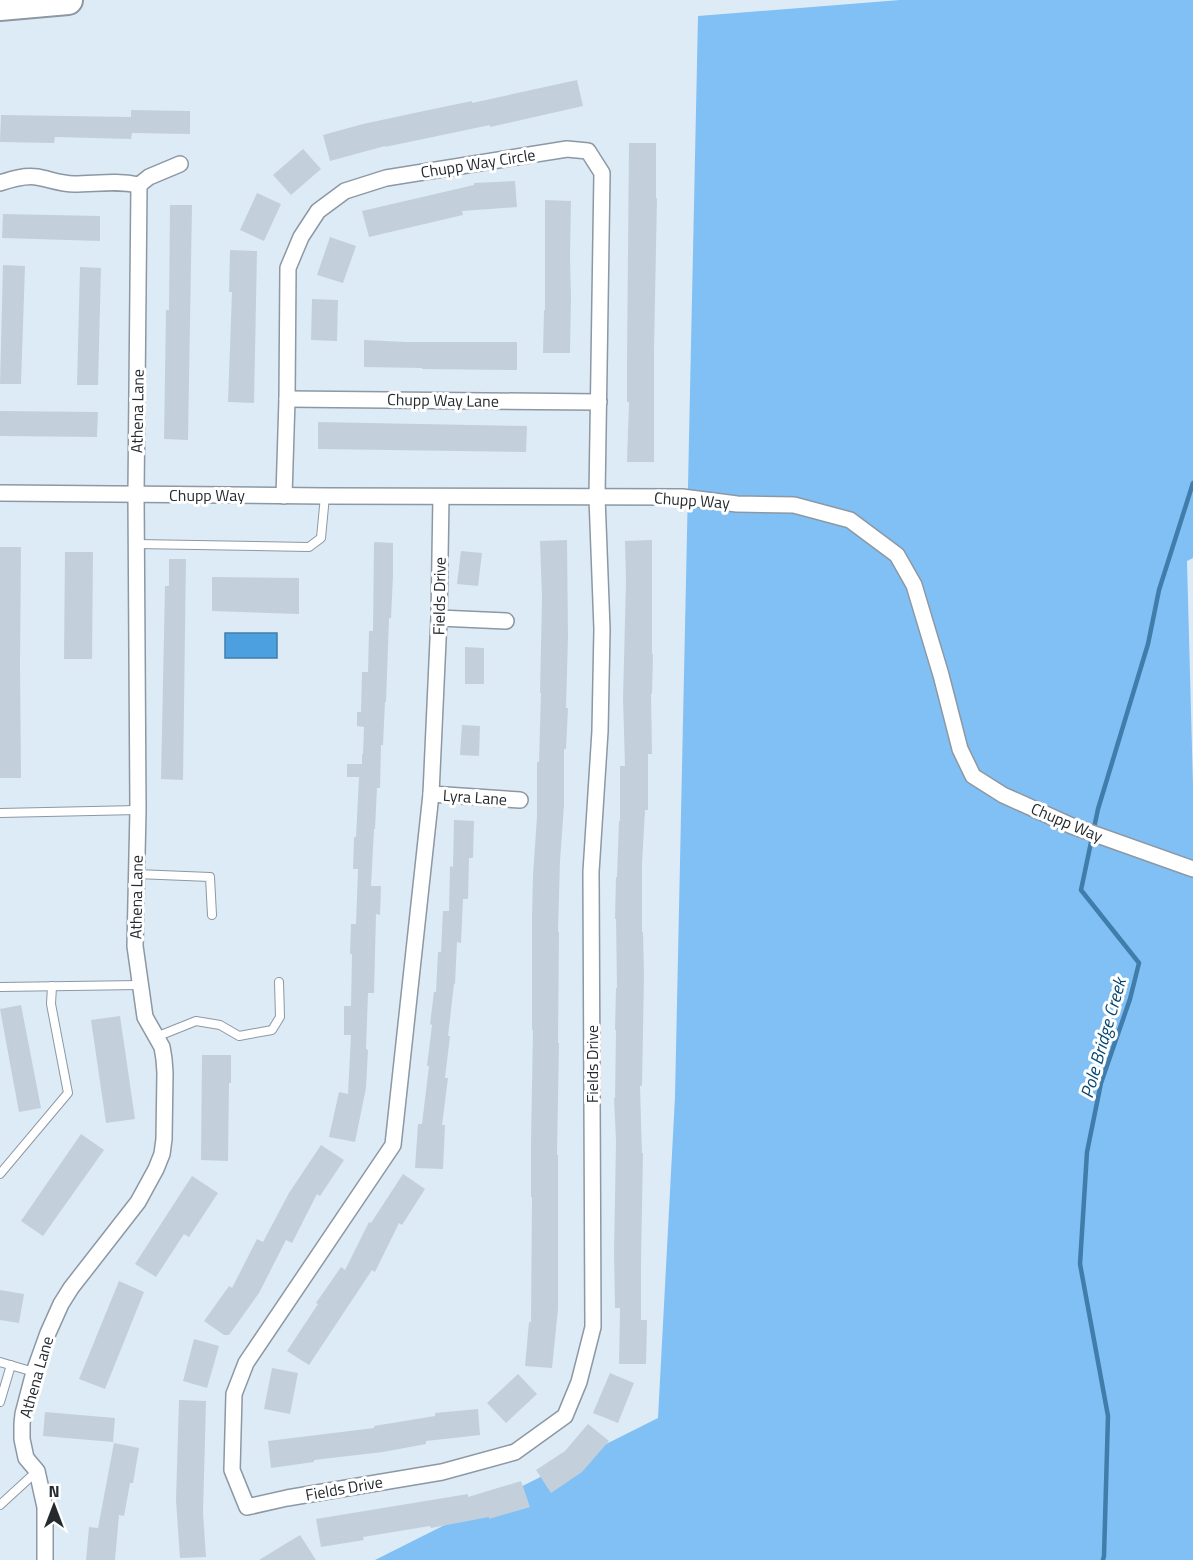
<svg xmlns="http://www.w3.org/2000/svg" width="1193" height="1560" font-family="'Titillium Web',sans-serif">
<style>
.forest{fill:#80c0f5}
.water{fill:#4ca0e0;stroke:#407dab;stroke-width:1.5}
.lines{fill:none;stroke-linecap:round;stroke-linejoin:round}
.stream{stroke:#407dab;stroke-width:4.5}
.building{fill:#c3d0dc}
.lane-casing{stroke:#8c98a3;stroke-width:10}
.street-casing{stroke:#8c98a3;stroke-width:18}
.highway-casing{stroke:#8c98a3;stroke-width:32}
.lane{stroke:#fff;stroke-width:8}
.street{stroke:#fff;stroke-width:15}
.highway{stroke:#fff;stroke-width:28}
.labels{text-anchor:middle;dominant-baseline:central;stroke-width:6;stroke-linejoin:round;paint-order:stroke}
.street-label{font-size:16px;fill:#242a2e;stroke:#fff}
.water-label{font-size:18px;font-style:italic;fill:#074973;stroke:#fff}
</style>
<rect width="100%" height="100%" fill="#ddebf7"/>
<!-- forest -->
<polygon class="forest" points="900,0 1193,0 1193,558 1187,561 1193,786 1193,1560 375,1560 658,1418 675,1097 698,16"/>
<!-- water -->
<rect class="water" x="225" y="633" width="52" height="25"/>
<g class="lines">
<!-- stream -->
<polyline class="stream" points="1103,1560 1104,1556 1108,1416 1080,1264 1087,1152 1101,1083 1130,999 1139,963 1081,890 1098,809 1148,644 1159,590 1193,483"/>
</g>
<!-- building -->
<g class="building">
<polygon points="577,80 583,106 490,127 490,125 385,147 385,146 330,161 323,135 363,124 419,112 472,101 472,103"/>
<polygon points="131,110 190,111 190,134 132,133 131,139 55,137 54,143 0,142 1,115 131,117"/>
<polygon points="629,143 656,143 656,198 657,198 654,350 654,462 627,462 629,402 627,402 627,362"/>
<polygon points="303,149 321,169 291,195 273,175"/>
<polygon points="515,181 517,207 462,211 463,215 369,237 362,211 474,185 474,183"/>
<polygon points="257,193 281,204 264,241 240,230"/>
<polygon points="545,200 571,201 570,257 571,297 570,353 543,353 544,310 545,310"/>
<polygon points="170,205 192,205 188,440 164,439 166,310 169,310"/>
<polygon points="3,214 100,216 100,241 2,238"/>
<polygon points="330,237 356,246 343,283 317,275"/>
<polygon points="230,250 257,251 254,403 228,402 232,292 229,292"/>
<polygon points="3,265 25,266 21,384 0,384"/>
<polygon points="80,267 101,268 98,385 77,385"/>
<polygon points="312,299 338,300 337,341 311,340"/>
<polygon points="364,340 406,342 517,342 517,370 422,369 422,368 364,367"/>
<polygon points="0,411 98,412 97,437 0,436"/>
<polygon points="318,422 527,426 526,452 318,449"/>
<polygon points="567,540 568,637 566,708 568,708 566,749 564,749 564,805 560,861 558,932 559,932 558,1043 559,1043 557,1155 558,1155 558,1309 552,1368 525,1366 529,1322 531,1322 532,1197 531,1197 531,1142 533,1030 532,1030 532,918 533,875 537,817 537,762 539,762 541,693 540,693 542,598 540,541"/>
<polygon points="652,540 652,654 653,654 652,694 651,694 652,754 648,754 648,810 645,810 642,864 642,932 643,932 644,975 642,1086 640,1086 642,1153 643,1153 641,1261 641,1320 647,1320 646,1364 619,1364 620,1308 615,1308 614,1252 616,1141 614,1098 615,1098 616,1030 615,1030 616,988 617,988 616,919 615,919 616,877 617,877 619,821 620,821 620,766 625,766 623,698 626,582 625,541"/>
<polygon points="374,542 393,543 393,576 391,618 389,618 386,702 385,702 383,745 381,745 380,788 377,788 375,829 374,829 371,886 381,886 380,915 376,914 374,993 368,993 366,1049 368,1050 366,1088 355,1142 329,1137 339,1092 348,1094 351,1035 344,1035 344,1006 351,1006 352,954 350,954 351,924 356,924 358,869 353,869 354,837 356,837 359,777 347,777 347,764 362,764 362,754 363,754 364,727 357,726 357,712 361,712 362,672 368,672 369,631 373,631"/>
<polygon points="0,547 21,547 20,665 21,778 0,778"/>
<polygon points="461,551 482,553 478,586 457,584"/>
<polygon points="65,552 93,552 92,659 64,659"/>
<polygon points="169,559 186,559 183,780 161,779 165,586 169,586"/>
<polygon points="212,577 299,578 299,614 212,611"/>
<polygon points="465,647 484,648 484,684 465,684"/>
<polygon points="462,725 480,726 479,756 460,755"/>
<polygon points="454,820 474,821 473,858 469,858 468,899 463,899 461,943 457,942 455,984 454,984 448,1036 450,1036 445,1078 448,1078 442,1125 445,1125 443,1169 415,1168 418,1124 422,1124 429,1066 427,1066 432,1025 430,1024 434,992 436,992 438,952 441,952 443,911 449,911 450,866 453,867"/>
<polygon points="21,1005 41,1108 19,1112 0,1009"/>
<polygon points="120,1016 135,1119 106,1123 91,1020"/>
<polygon points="202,1055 231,1055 231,1083 229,1083 228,1161 201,1160"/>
<polygon points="81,1134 104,1150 43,1236 21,1221"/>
<polygon points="321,1145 344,1160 320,1196 317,1194 292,1243 286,1240 259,1293 229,1335 224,1335 204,1321 229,1286 232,1288 257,1239 263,1242 289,1193"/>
<polygon points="403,1174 425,1189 402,1225 399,1223 375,1272 372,1270 309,1365 287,1351 318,1304 316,1303 341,1267 345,1270 369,1222 371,1223"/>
<polygon points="192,1176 218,1193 189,1237 184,1234 156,1277 135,1264"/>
<polygon points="119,1281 144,1292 105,1389 79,1379"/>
<polygon points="0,1290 24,1294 19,1323 0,1320"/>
<polygon points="194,1339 219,1346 207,1388 183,1381"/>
<polygon points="272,1368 298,1373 290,1414 264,1409"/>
<polygon points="610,1373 634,1383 618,1423 593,1413"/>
<polygon points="518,1374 537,1394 506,1423 487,1403"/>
<polygon points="179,1400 206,1401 203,1513 206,1557 180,1558 176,1500"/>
<polygon points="478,1409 480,1435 426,1441 426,1444 383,1452 314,1460 314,1462 271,1468 268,1441 374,1428 374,1426 435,1416 435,1413"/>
<polygon points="45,1412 115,1418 113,1442 43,1436"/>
<polygon points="588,1424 609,1441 582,1472 551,1493 536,1470 565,1451"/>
<polygon points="114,1443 139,1448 133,1483 130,1483 124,1516 119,1515 115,1560 86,1560 89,1527 98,1528"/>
<polygon points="521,1481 530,1507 489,1519 489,1517 431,1528 430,1526 363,1537 364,1540 321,1547 316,1519 468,1494 468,1497"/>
<polygon points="300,1535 316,1560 259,1560"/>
</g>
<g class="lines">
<defs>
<g id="lane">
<polyline points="136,544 309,547 321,538 325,496"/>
<polyline points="0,813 138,810"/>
<polyline points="136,874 210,877 212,915"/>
<polyline points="0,987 140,985"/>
<polyline points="156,1037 196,1021 220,1025 239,1036 272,1030 280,1017 279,982"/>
<polyline points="0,1174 68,1093 51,1004 52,986"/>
<polyline points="0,1362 34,1372"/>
<polyline points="0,1402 11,1365"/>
<polyline points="0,1505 36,1472"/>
</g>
<g id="street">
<path d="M 0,183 C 12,179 25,175 37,177 C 49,179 61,184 74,184 C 96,184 116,180 139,185 L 149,177 L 180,164"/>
<polyline points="287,399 599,402"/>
<polyline points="0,493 325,496 682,497 737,504 794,505 850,520 897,555 914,585 941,675 960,749 973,776 1003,795 1072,826 1193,869"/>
<polyline points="284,496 287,399 288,268 301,237 318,211 345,191 386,178 567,149 588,151 602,173 597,497 602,629 600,731 591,872 593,1327 579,1382 565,1416 515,1452 442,1472 287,1498 247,1507 232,1470 234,1394 246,1363 393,1145 431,794 439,618 441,497"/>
<polyline points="439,618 506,621"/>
<polyline points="431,794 520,800"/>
<polyline points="45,1560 45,1507 37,1471 26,1458 22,1439 22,1424 23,1414 34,1372 48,1333 61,1304 71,1288 138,1202 156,1169 162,1154 164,1139 165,1073 164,1059 162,1047 145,1017 135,946 138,810 136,495 139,185"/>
</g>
<polyline id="highway" points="0,6 68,0"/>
</defs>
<!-- lane casing -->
<use href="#lane" class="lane-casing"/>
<!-- street casing -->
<use href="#street" class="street-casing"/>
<!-- highway casing -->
<use href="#highway" class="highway-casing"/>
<!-- lane -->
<use href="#lane" class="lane"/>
<!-- street -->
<use href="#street" class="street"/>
<!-- highway -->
<use href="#highway" class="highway"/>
</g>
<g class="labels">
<!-- street labels -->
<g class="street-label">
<text transform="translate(478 163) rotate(-9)">Chupp Way Circle</text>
<text transform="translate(443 400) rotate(1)">Chupp Way Lane</text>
<text transform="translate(137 411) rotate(-89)">Athena Lane</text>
<text x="207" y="495">Chupp Way</text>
<text transform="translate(692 500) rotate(4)">Chupp Way</text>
<text transform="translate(439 596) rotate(-89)">Fields Drive</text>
<text transform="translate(475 797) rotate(4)">Lyra Lane</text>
<text transform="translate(1067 822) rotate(23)">Chupp Way</text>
<text transform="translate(136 897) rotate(-89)">Athena Lane</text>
<text transform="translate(592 1064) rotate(-90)">Fields Drive</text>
<text transform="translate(36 1377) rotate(-74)">Athena Lane</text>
<text transform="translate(344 1488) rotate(-10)">Fields Drive</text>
</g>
<!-- water labels -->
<g class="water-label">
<text transform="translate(1103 1038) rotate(-74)">Pole Bridge Creek</text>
</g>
</g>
<!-- north arrow -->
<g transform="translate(54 1506)" stroke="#ffffff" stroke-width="4.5" paint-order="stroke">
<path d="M0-4.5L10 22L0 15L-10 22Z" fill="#242a2e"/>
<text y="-9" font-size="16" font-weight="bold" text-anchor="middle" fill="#242a2e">N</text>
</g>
</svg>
